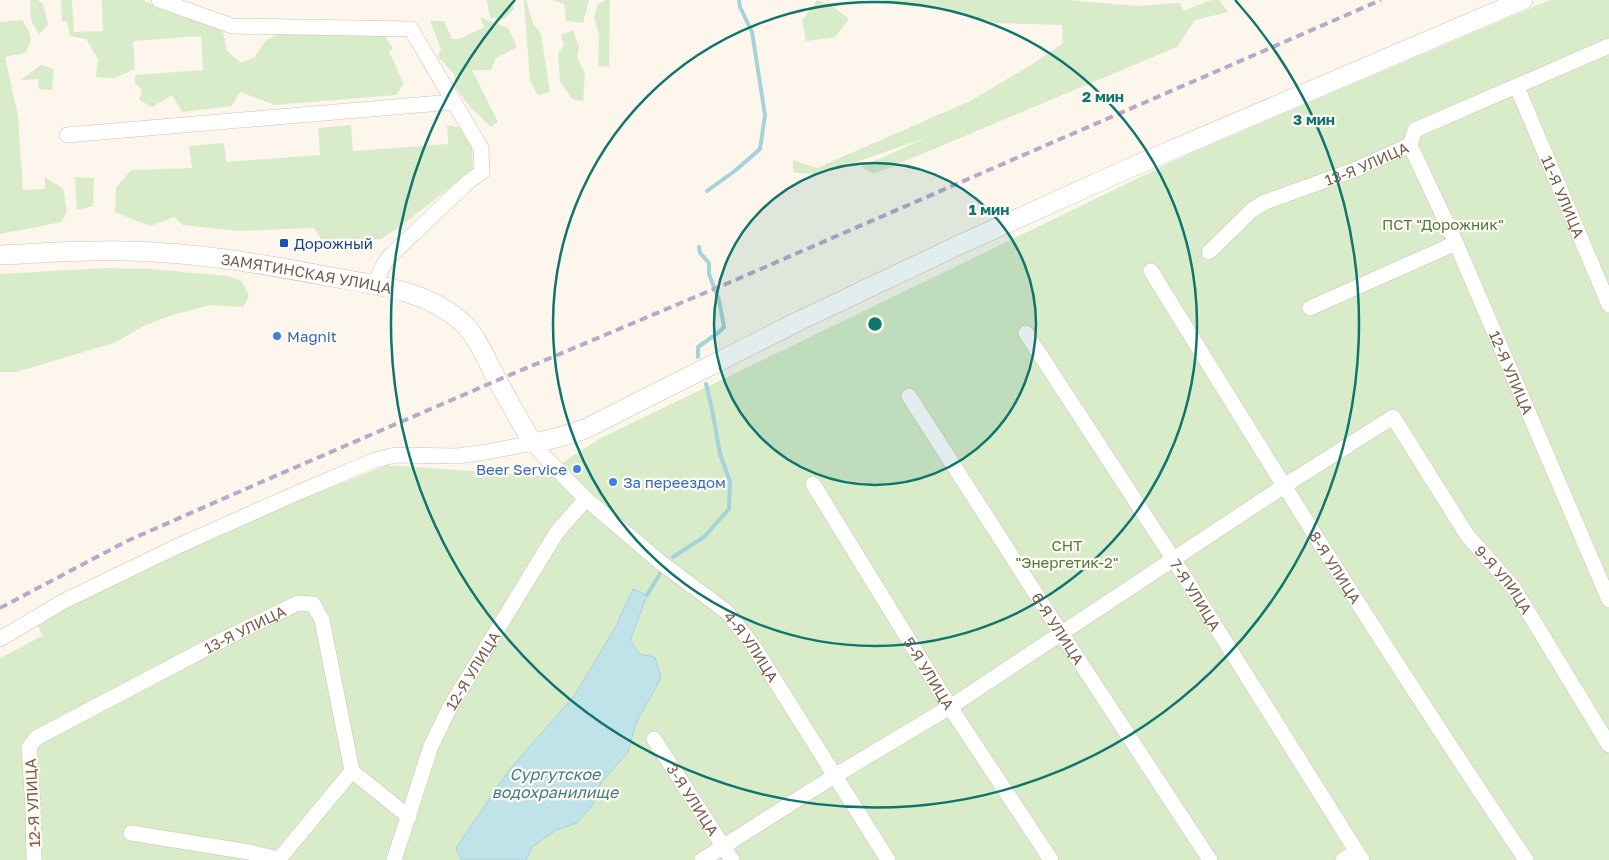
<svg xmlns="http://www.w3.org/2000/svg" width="1609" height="860" font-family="'Golos Text',sans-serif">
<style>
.green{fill:#d8ecc9}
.water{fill:#bfe3e8;stroke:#a5d3da}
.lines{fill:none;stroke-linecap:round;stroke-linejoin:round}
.stream{stroke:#a5d3da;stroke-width:4}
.minor-casing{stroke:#d1beb0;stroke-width:16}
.tertiary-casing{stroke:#d1beb0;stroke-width:20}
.minor{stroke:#fff;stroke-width:15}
.tertiary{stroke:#fff;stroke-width:19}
.rail{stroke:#b9a8c9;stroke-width:4;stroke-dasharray:8 5;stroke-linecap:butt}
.ring{fill:none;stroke:#0f766e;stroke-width:2.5}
.transit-dot{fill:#1a4fb4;stroke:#fffaf3;stroke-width:2}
.shop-dot{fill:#3f7fe0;stroke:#fffaf3;stroke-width:2}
.labels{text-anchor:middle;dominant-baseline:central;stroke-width:4.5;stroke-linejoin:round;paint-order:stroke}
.street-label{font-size:15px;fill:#7a5c4d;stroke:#fffaf3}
.park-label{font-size:15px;fill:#537a41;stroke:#fffaf3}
.transit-label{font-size:15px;fill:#164399;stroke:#fffaf3;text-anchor:start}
.shop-label{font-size:15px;fill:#366cbe;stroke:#fffaf3;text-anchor:start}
.water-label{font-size:16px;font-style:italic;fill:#437c86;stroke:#fffaf3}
.centre{fill:#0f766e;stroke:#fffaf3;stroke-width:2.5}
.ring-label{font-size:15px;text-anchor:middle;font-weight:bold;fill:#0f766e;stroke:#fffaf3;stroke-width:4.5;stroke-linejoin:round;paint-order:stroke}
</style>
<rect width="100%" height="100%" fill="#fdf6ec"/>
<!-- green -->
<g class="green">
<polygon points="30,0 38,0 43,4 48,24 39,35 31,20"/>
<polygon points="61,0 72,0 74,32 103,31 102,0 143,0 180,16 207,18 223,32 227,51 241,63 255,57 266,40 284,31 384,35 393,49 389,51 404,84 396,95 275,105 240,92 232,106 182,112 172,95 152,107 139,100 142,90 135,83 135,75 203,70 201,36 133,41 135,69 114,78 96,77 98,59 86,39 70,36 67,22 62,21"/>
<polygon points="487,0 513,0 514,9 504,19 490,18"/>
<polygon points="524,0 526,0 533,23 541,34 550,92 538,95 530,81"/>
<polygon points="552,0 589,0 583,23 566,21 564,4"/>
<polygon points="606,0 610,0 609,67 598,66 599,35 594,17 598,4"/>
<polygon points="817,0 831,5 849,19 835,37 806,41 802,21"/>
<polygon points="883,0 1068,0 1136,6 1179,3 1184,11 1211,0 1219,0 1228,12 1195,20 1177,47 874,174 861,167 926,138 818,175 793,172 793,160 817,168 970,101 1031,65 1063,43 1062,25 995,23 944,10 885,3"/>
<polygon points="1550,0 1609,0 1609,860 526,860 532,847 556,830 577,823 592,806 601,783 628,752 636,723 661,678 630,641 647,595 633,589 615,628 574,696 509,770 456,848 461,860 0,860 0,658 42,636 36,621 250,520 387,465 542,476 599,439 1184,156"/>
<polygon points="480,17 508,28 517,47 496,58 491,70 472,70 498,122 491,127 470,107 456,88 454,74 438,57 441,49 430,21 444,21 452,39 460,39 484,27"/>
<path d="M 22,20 C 31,33 34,39 25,53 L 5,57 L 18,116 L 23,190 L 45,189 L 45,177 L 63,189 L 67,211 L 62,222 L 0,234 L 0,22 Z"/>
<polygon points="573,30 579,47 577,57 585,74 583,101 572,99 560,81 558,53 564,46 561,35"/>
<polygon points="41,65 54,69 52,90 39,89 38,79 21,80"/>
<polygon points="351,125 353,151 448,144 447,125 462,128 472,145 473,170 398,228 381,239 321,239 314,228 238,231 183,225 174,217 150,226 115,212 116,188 131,170 192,168 189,146 224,143 226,162 320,155 318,128"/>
<polygon points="75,177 94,178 93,206 77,210"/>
<polygon points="105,268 150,269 228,276 242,281 249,296 243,307 211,305 172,315 144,326 114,343 16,372 0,372 0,274"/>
</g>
<!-- water -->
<polygon class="water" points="633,589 647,595 630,641 640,654 655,657 661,678 636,723 628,752 601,783 592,806 577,823 556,830 532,847 526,860 461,860 456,848 509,770 574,696 615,628"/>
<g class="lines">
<!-- stream -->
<g class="stream">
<polyline points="707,191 736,170 760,149 765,115 752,32 740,7 739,0"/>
<polyline points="698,357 698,347 719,332 724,327 719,300 709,274 709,263 700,253 699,247"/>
<polyline points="673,557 704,537 729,509 730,481 720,454 712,409 706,384"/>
<polyline points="647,595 660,574"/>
</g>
<defs>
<g id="minor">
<path d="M 159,0 L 232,26 L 411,29 L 481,148 L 482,172 L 468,182 L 392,254 C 383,263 379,272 376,285"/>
<path id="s1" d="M 1517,87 L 1609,305"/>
<polyline points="67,135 453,102"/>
<path id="s2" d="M 1410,145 L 1456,243 L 1609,600"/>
<path id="s3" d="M 1209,252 L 1252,210 L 1265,202 L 1354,170 L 1410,145 L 1415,130 L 1609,46"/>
<path id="s4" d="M 1151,271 C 1273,469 1396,667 1526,860"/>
<polyline points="1310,308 1456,243"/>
<path id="s5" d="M 1026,333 L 1174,560 L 1362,860"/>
<path id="s6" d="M 909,396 L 1061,633 L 1210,860"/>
<path id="s7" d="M 813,484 L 950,707 L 1051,860"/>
<path id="s8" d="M 0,639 L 64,601 L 178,546 L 297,493 L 375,460 L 395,455 L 457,456 L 486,452 L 533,443 L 543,455 L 586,499 L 660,562 L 727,612 L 752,644 L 888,860"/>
<path id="s9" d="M 654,739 L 732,860"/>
<polyline points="131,833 249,852 279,859 352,771 409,817"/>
<path id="s10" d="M 34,860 L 33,808 L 29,747 L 36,738 L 224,639 L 298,603 L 313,604 L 322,620 L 352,771"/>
<path id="s11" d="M 394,860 L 431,746 L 450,707 L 557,532 L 586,499"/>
<path id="s12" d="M 702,860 L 836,775 L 950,707 L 1284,486 L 1393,417 L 1467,535 L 1513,587 L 1609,745"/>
<polyline points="1343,860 1356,852"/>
</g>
<g id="tertiary">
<path id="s13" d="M 0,255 C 42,253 83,250 125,251 C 194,252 264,264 331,277 C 377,285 426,290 462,322 C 478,337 487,361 497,380 C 509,401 520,422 533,443 C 551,440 568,435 585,429 L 801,320 L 959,245 L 1125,170 L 1523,0"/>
</g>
</defs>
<!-- minor casing -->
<use href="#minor" class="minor-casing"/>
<!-- tertiary casing -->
<use href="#tertiary" class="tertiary-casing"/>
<!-- minor -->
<use href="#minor" class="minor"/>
<!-- tertiary -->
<use href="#tertiary" class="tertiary"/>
<!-- rail -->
<polyline class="rail" points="0,608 127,541 266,480 498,380 733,281 1381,0"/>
</g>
<!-- distance rings -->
<circle cx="875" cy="324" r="161" fill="#0f766e" fill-opacity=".12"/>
<g class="ring">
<circle cx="875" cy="324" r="161"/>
<circle cx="875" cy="324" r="322"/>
<path d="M1235 0A484 484 0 1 1 515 0"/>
</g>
<!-- markers -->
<rect class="transit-dot" x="279" y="238" width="10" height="10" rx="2.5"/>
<g class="shop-dot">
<circle cx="277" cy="336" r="5"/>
<circle cx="577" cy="469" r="5"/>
<circle cx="613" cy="482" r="5"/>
</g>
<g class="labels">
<!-- street labels -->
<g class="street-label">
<text stroke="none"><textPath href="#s3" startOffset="184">13-Я УЛИЦА</textPath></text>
<text stroke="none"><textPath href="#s1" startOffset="119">11-Я УЛИЦА</textPath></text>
<text stroke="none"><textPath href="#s13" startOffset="308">ЗАМЯТИНСКАЯ УЛИЦА</textPath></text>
<text stroke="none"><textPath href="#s2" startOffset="249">12-Я УЛИЦА</textPath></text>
<text stroke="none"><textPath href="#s4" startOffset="349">8-Я УЛИЦА</textPath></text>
<text stroke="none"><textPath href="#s12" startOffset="1018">9-Я УЛИЦА</textPath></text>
<text stroke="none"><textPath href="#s5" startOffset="312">7-Я УЛИЦА</textPath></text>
<text stroke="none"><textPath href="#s10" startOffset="360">13-Я УЛИЦА</textPath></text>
<text stroke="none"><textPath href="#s6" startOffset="276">6-Я УЛИЦА</textPath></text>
<text stroke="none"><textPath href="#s8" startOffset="876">4-Я УЛИЦА</textPath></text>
<text stroke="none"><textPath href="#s11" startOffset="206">12-Я УЛИЦА</textPath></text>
<text stroke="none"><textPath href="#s7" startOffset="222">5-Я УЛИЦА</textPath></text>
<text stroke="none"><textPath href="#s9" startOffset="72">3-Я УЛИЦА</textPath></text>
<text transform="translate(32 803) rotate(-93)">12-Я УЛИЦА</text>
</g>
<!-- park labels -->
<g class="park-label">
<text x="1443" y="224">ПСТ "Дорожник"</text>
<text x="1067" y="545">СHТ<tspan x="1067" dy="17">"Энергетик-2"</tspan></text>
</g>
<!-- transit labels -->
<g class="transit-label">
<text x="294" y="243">Дорожный</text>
</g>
<!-- shop labels -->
<g class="shop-label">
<text x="287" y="336">Magnit</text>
<text x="567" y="469" text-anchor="end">Beer Service</text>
<text x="623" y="482">За переездом</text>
</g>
<!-- water labels -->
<g class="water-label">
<text x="555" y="774">Сургутское<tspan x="555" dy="18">водохранилище</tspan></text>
</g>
</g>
<circle cx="875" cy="324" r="8" class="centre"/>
<g class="ring-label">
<text x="1103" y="102">2 мин</text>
<text x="1314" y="125">3 мин</text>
<text x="989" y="215">1 мин</text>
</g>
</svg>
